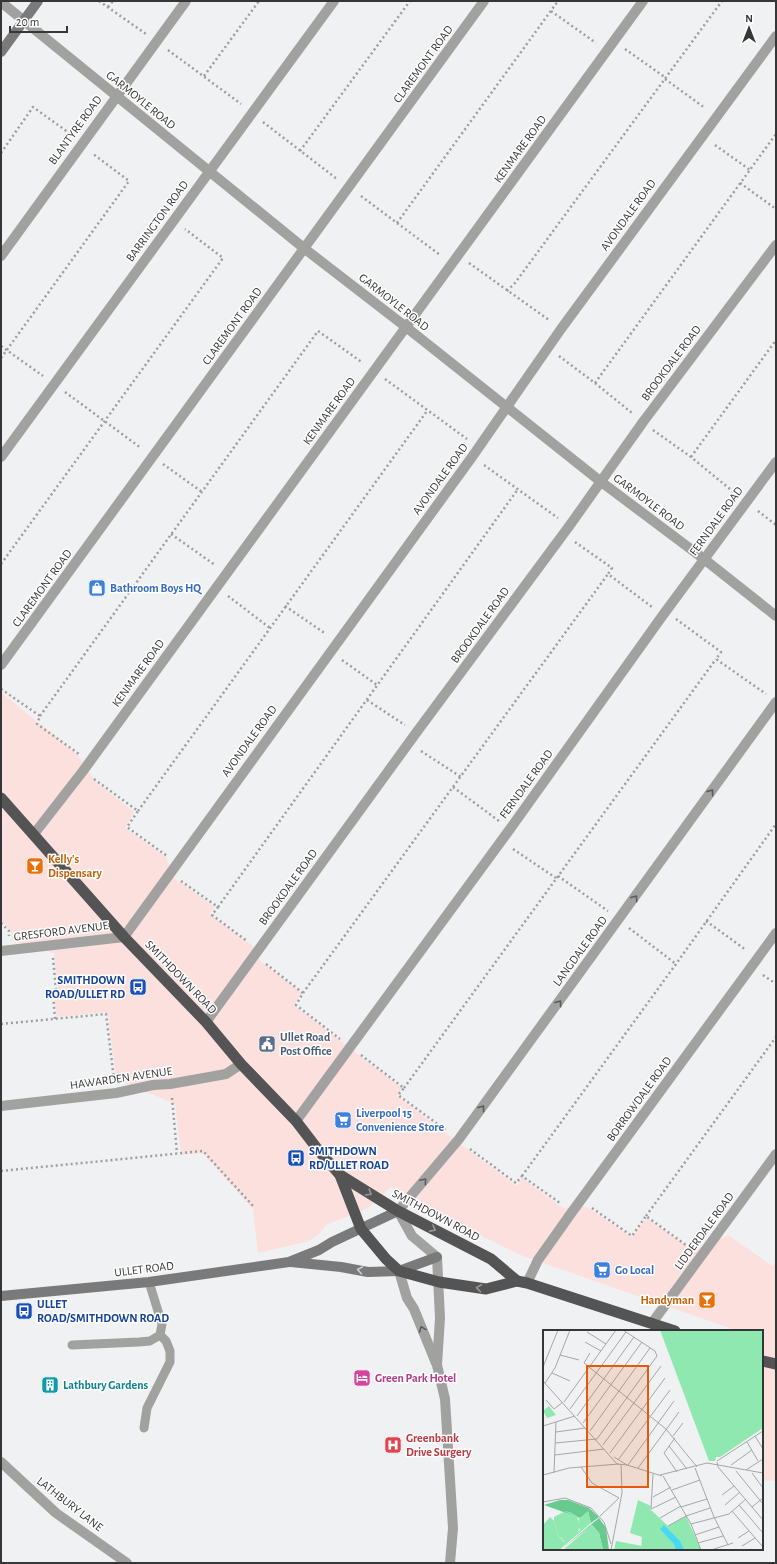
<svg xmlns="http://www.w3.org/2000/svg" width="777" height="1564" font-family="'Alegreya Sans',sans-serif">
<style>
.commercial{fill:#fbe0dd}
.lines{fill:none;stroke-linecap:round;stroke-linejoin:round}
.path{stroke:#9d9e9f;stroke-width:2.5;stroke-dasharray:2 3;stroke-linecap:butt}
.service{stroke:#a1a1a0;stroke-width:9}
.minor{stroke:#a1a1a0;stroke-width:10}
.secondary{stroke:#7b7a7a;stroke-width:10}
.trunk{stroke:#555454;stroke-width:11}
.oneway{stroke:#5b5b5c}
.oneway2{stroke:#999898}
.oneway3{stroke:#d0d0d0}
.labels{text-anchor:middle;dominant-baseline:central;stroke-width:3;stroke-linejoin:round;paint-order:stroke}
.street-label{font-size:12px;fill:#363637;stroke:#fefeff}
.shop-label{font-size:12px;font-weight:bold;fill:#366cbe;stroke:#fefeff;text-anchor:start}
.food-label{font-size:12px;font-weight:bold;fill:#c56008;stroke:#fefeff;text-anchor:start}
.transit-label{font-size:12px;font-weight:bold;fill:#164399;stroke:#fefeff;text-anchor:start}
.service-label{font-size:12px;font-weight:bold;fill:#4e5e75;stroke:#fefeff;text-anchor:start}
.hotel-label{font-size:12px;font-weight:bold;fill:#b23c85;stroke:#fefeff;text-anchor:start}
.culture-label{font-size:12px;font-weight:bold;fill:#0d838f;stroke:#fefeff;text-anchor:start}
.health-label{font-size:12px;font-weight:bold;fill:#be3a42;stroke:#fefeff;text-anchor:start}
.inset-road{fill:none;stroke:#a6a6a7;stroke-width:1}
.view{fill:#e8590c;fill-opacity:0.15;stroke:#e8590c;stroke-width:2}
.inset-edge{fill:none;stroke:#363637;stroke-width:2}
</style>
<rect width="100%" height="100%" fill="#f0f1f2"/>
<!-- commercial -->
<polygon class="commercial" points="1,684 3,694 77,754 96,782 134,812 125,828 166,857 174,878 215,907 209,914 253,946 260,961 302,993 294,1005 402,1088 397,1096 463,1146 517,1186 522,1178 563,1208 587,1207 632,1237 647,1218 694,1251 728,1235 772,1266 776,1260 776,1481 762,1480 762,1331 738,1331 523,1256 432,1212 391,1187 368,1208 326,1225 319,1234 309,1241 258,1253 253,1209 203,1153 181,1155 175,1104 116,1079 108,1014 105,1012 57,1017 54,995 58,988 54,953 12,941 11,931 1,920"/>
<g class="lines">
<!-- path -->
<g class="path">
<polyline points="99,1 146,34"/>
<polyline points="108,7 113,1"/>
<polyline points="551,11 596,43"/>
<polyline points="625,49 666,78"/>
<polyline points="168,50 241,104"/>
<polyline points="204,76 259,1"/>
<polyline points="665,79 705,108"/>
<polyline points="263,122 337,179"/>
<polyline points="715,145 750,170"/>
<polyline points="300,151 410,1"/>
<polyline points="1,153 33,107 72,135"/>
<polyline points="740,183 776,209"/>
<polyline points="361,196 440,255"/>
<polyline points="397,223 558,1"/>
<polyline points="469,263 549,320"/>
<polyline points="507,291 515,283 722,1"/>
<polyline points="1,346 43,376"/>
<polyline points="559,356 595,383 632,413"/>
<polyline points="1,358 129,181 93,154"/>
<polyline points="385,379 467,439"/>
<polyline points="595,383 776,134"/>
<polyline points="65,392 141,448"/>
<polyline points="653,430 691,457 736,494"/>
<polyline points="691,457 776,340"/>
<polyline points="163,464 202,492"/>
<polyline points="484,465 558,518"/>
<polyline points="758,511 776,525"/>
<polyline points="171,534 215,565"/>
<polyline points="575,542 612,568 608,574 652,607"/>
<polyline points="1,564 223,258 185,229"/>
<polyline points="228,596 270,628"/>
<polyline points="285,606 326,634"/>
<polyline points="676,619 721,652 716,659 766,694"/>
<polyline points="342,660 377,685"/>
<polyline points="1,689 40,716 37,724 79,754"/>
<polyline points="367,700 405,725"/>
<polyline points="40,716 318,331 363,363"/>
<polyline points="421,751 461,777"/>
<polyline points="94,779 138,811 127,827 167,856"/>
<polyline points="453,787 499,821"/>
<polyline points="138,811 427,411"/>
<polyline points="513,849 556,878"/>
<polyline points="558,876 608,911"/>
<polyline points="181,881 218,907 212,915 247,941"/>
<polyline points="218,907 518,489"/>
<polyline points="706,921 746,950"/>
<polyline points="1,923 9,931 9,936"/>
<polyline points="629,928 676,964"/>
<polyline points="53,958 56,990 53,994 55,1019"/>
<polyline points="266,964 303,993 296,1005 340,1039"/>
<polyline points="763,975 776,984"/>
<polyline points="303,993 608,574"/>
<polyline points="1,1024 106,1014 114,1079"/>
<polyline points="361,1055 404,1088 398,1095 447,1131"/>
<polyline points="404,1088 716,659"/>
<polyline points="172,1098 177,1153"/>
<polyline points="470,1149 516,1183 522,1176 560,1203"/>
<polyline points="1,1171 203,1151 254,1207"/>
<polyline points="522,1176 676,964 776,824"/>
<polyline points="592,1208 632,1236 646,1216 690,1248"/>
<polyline points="646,1216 776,1037"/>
</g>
<!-- service -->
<g class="service">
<polyline points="72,1345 139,1342 150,1341 160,1335 162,1324 149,1282"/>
<polyline points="144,1428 147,1408 170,1362 170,1351 166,1341 160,1335"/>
</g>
<!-- minor -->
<g class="minor">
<polyline points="1,2 305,249 406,327 600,481 704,559 776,616"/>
<polyline points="1,256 186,1"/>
<polyline points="1,457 334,1"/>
<polyline points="1,665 484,1"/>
<polyline points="34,834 83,771 643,1"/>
<polyline points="1,951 124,937 472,457 561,329 776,36"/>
<polyline points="206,1022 416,733 570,525 643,422 776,245"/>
<polyline points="1,1106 116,1093 153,1085 170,1084 226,1074 241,1064"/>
<polyline points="296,1121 510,829 663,615 776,462"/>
<polyline points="399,1271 407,1298 414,1309 436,1363"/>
<polyline points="527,1283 538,1260 572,1212 776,933"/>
<polyline points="652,1323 776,1154"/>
<polyline points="1,1462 56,1513 127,1563"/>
<polyline points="450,1563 453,1528 445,1399 437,1365 440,1318 437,1257 412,1236 398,1211 459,1139 776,702"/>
</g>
<!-- secondary -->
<g class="secondary">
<polyline points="1,52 38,1"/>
<polyline points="291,1262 341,1267 368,1272 399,1271 437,1257"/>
<polyline points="1,1296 149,1282 289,1262 319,1250 332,1242 398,1211"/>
</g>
<!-- trunk -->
<g class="trunk">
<polyline points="1,798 124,937 206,1022 241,1064 296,1121 319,1151 340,1175 398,1211 491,1259 517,1281"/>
<polyline points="340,1175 361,1229 386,1259 399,1271 439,1282 486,1289 517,1281 527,1283 675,1331"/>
<polyline points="762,1361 776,1364"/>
</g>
</g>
<!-- one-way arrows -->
<defs><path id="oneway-chevron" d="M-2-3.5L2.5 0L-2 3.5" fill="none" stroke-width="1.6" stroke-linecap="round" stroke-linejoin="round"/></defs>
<g class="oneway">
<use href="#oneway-chevron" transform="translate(711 792) rotate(-54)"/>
<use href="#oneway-chevron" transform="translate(635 898) rotate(-54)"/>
<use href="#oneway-chevron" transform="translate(559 1003) rotate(-54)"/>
<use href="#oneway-chevron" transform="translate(482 1108) rotate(-54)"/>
<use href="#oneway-chevron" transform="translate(424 1181) rotate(-50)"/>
<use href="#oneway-chevron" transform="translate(422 1329) rotate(-111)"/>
</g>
<g class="oneway2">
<use href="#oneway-chevron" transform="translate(369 1193) rotate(31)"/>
<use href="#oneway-chevron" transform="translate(433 1229) rotate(28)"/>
<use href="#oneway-chevron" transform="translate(479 1288) rotate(-172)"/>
</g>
<use class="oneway3" href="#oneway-chevron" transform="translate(360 1270) rotate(-170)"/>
<!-- icons -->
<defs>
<symbol id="shop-square" viewBox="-11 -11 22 22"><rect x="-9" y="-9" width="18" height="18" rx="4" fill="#3f7fe0" stroke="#fefeff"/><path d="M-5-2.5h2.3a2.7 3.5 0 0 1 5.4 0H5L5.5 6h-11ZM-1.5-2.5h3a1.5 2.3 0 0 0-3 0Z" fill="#fff"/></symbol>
<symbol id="bar-square" viewBox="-11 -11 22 22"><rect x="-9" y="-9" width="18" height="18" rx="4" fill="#e8710a" stroke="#fefeff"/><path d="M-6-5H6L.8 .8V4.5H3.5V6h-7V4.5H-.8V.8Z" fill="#fff"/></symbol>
<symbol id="bus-square" viewBox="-11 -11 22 22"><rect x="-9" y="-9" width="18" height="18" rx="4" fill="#1a4fb4" stroke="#fefeff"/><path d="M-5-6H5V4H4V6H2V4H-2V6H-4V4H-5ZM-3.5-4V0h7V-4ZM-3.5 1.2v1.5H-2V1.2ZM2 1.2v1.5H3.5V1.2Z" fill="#fff"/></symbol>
<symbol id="civic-square" viewBox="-11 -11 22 22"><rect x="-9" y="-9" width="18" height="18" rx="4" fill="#5c6f8a" stroke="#fefeff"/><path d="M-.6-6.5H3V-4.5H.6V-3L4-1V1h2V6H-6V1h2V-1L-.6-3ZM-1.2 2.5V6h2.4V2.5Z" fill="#fff"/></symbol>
<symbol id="supermarket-square" viewBox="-11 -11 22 22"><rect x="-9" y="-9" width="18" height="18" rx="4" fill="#3f7fe0" stroke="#fefeff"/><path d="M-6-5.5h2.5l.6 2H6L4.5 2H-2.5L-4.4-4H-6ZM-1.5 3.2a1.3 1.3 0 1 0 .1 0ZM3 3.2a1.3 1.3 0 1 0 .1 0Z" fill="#fff"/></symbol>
<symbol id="hotel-square" viewBox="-11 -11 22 22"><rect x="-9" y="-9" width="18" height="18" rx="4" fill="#d1479c" stroke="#fefeff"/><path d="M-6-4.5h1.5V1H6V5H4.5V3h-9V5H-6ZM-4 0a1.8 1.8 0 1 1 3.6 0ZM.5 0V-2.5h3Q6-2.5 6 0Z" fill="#fff"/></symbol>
<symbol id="building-square" viewBox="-11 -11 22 22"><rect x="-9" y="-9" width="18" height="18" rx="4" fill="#0f9aa8" stroke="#fefeff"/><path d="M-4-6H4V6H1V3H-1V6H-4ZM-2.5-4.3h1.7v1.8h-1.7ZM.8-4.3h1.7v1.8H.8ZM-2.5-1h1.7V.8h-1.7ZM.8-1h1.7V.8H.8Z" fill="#fff"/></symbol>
<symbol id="hospital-square" viewBox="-11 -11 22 22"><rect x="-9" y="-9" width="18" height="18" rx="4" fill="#e0444e" stroke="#fefeff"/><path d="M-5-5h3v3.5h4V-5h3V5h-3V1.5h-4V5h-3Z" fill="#fff"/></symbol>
</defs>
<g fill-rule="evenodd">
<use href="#shop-square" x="87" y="578" width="20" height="20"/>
<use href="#bar-square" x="25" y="856" width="20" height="20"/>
<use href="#bus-square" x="128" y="977" width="20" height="20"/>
<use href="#civic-square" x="257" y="1034" width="20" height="20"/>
<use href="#supermarket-square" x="333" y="1110" width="20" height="20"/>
<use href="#bus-square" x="286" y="1148" width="20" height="20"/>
<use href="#supermarket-square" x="592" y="1260" width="20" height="20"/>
<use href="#bar-square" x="697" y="1290" width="20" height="20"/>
<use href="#bus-square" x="14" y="1301" width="20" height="20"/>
<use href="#hotel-square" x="352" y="1368" width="20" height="20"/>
<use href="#building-square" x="40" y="1375" width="20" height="20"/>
<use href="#hospital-square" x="383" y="1435" width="20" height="20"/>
</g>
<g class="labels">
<!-- street labels -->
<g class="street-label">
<text transform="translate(423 64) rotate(-54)">CLAREMONT ROAD</text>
<text transform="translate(141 100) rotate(39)">GARMOYLE ROAD</text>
<text transform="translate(75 130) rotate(-54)">BLANTYRE ROAD</text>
<text transform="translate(520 149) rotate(-54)">KENMARE ROAD</text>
<text transform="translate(628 215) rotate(-54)">AVONDALE ROAD</text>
<text transform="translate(157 221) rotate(-54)">BARRINGTON ROAD</text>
<text transform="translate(394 302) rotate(38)">GARMOYLE ROAD</text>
<text transform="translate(232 326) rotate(-54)">CLAREMONT ROAD</text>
<text transform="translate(671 363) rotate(-53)">BROOKDALE ROAD</text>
<text transform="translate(329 411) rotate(-54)">KENMARE ROAD</text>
<text transform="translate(440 479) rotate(-54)">AVONDALE ROAD</text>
<text transform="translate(649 502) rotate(37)">GARMOYLE ROAD</text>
<text transform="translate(716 521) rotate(-54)">FERNDALE ROAD</text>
<text transform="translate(42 588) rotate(-54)">CLAREMONT ROAD</text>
<text transform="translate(480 625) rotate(-54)">BROOKDALE ROAD</text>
<text transform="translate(138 673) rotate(-54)">KENMARE ROAD</text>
<text transform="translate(249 741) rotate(-54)">AVONDALE ROAD</text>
<text transform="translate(526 784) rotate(-54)">FERNDALE ROAD</text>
<text transform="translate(288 887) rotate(-54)">BROOKDALE ROAD</text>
<text transform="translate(61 931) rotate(-7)">GRESFORD AVENUE</text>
<text transform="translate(580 951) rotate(-54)">LANGDALE ROAD</text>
<text transform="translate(181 977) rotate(46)">SMITHDOWN ROAD</text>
<text transform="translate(121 1078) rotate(-8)">HAWARDEN AVENUE</text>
<text transform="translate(639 1099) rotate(-54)">BORROWDALE ROAD</text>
<text transform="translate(436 1215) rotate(28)">SMITHDOWN ROAD</text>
<text transform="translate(704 1231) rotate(-54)">LIDDERDALE ROAD</text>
<text transform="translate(144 1269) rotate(-7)">ULLET ROAD</text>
<text transform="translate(70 1504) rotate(38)">LATHBURY LANE</text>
</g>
<!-- shop labels -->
<g class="shop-label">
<text x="110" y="588">Bathroom Boys HQ</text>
<text x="356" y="1113">Liverpool 15<tspan x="356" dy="14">Convenience Store</tspan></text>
<text x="615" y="1270">Go Local</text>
</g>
<!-- food labels -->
<g class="food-label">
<text x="48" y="859">Kelly's<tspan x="48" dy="14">Dispensary</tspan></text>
<text x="694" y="1300" text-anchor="end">Handyman</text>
</g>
<!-- transit labels -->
<g class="transit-label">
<text x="125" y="980" text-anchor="end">SMITHDOWN<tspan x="125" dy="14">ROAD/ULLET RD</tspan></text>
<text x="309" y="1151">SMITHDOWN<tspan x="309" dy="14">RD/ULLET ROAD</tspan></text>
<text x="37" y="1304">ULLET<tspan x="37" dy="14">ROAD/SMITHDOWN ROAD</tspan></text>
</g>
<!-- service labels -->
<g class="service-label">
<text x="280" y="1037">Ullet Road<tspan x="280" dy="14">Post Office</tspan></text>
</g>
<!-- hotel labels -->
<g class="hotel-label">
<text x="375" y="1378">Green Park Hotel</text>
</g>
<!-- culture labels -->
<g class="culture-label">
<text x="63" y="1385">Lathbury Gardens</text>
</g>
<!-- health labels -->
<g class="health-label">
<text x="406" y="1438">Greenbank<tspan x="406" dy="14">Drive Surgery</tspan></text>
</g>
</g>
<!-- overview -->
<g transform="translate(543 1330)">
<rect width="220" height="220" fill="#f0f1f2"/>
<path d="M 17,170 L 25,170 L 46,178 L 56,187 L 48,193 L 45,182 L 37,188 L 1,175 ZM 56,188 L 63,198 L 66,220 L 60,220 L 56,203 L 49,195 L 17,220 Z" fill="#67ca8f"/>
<path d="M 117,0 L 220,0 L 220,98 L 177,127 L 173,127 L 172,131 L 166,131 ZM 95,170 L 108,176 L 107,179 L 125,196 L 143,186 L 158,220 L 98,220 L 99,207 L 87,203 ZM 21,181 L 27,182 L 37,188 L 45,181 L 48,193 L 16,220 L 0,220 L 0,195 L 7,187 L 11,191 L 14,204 L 21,212 L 37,200 L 36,188 Z" fill="#8fe8b0"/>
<path d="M 152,0 L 175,0 L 175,9 L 176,0 L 176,11 L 166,15 L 159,14 ZM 203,9 L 220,10 L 219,38 L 201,37 ZM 6,76 L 13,85 L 4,88 L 0,81 ZM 21,182 L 34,187 L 38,196 L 33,204 L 22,212 L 14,204 L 11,191 L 11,187 ZM 49,195 L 56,203 L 60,220 L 20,220 ZM 73,211 L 99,216 L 98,220 L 71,220 ZM 100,213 L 117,213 L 117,220 L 100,220 Z" fill="#8fe8b0"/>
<path d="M 121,195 L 137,211 L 141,220 L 133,220 L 131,214 L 117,199 Z" fill="#45d9f7"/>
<path class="inset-road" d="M 44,2 L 63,14M 42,12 L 58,21M 47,23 L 41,33 L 123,99 L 154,137M 17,25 L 36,30M 0,37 L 15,0M 9,43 L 27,51M 0,51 L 74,134 L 84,135M 2,53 L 12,38 L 27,0M 3,70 L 11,79 L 20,72M 21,72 L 73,0M 27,79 L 83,2M 34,86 L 91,7M 40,93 L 99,12M 0,96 L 32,86M 47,101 L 107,18M 13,102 L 42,98M 130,106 L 140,93M 212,106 L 220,119M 132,108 L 121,123 L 134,142M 204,112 L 215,131M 12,113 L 54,109 L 114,26 L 112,21 L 80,0M 60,115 L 118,36M 126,116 L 144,139M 67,123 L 122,48M 12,125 L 61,119M 71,127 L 84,135 L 119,146M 75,130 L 127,60M 174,131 L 220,101M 174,132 L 175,137 L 220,190M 85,135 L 131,71M 188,135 L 209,120M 38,137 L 49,153 L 76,168M 95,138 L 136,82M 152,138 L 171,187 L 185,215M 203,140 L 220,129M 193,141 L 220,174M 11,143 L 13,92M 209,143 L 220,158M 110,144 L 108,179 L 133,167M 0,145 L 26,138 L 76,134M 117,145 L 164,133 L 220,143M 120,146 L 148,194 L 158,220M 129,160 L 157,150M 179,165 L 191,156M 110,167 L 128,157M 0,172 L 22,168 L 48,178 L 61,192 L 68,214M 182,175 L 197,162M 196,175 L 220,203M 138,177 L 164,169M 209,177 L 220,168M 189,181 L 220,217M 57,186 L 76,168M 117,188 L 138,176M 148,194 L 186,184 L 203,169M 125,196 L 143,186 L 167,178M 152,205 L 176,197M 195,208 L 206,201M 155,213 L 180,206M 199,216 L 212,208M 68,220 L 79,163 L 78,134M 168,220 L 190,213"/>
<path class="view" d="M 44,36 L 105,36 L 105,157 L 44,157 Z"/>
<rect width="220" height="220" class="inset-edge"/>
</g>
<!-- border -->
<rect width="777" height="1564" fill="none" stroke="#363637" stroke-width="4"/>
<!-- north arrow -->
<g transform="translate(749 28)" stroke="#fefeff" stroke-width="3" paint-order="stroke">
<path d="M0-3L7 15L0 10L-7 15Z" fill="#363637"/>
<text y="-6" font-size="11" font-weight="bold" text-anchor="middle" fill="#363637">N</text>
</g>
<!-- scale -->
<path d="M10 26v6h57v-6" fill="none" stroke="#363637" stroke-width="2"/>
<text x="16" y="26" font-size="12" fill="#363637" stroke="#fefeff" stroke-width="3" paint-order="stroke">20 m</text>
</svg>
